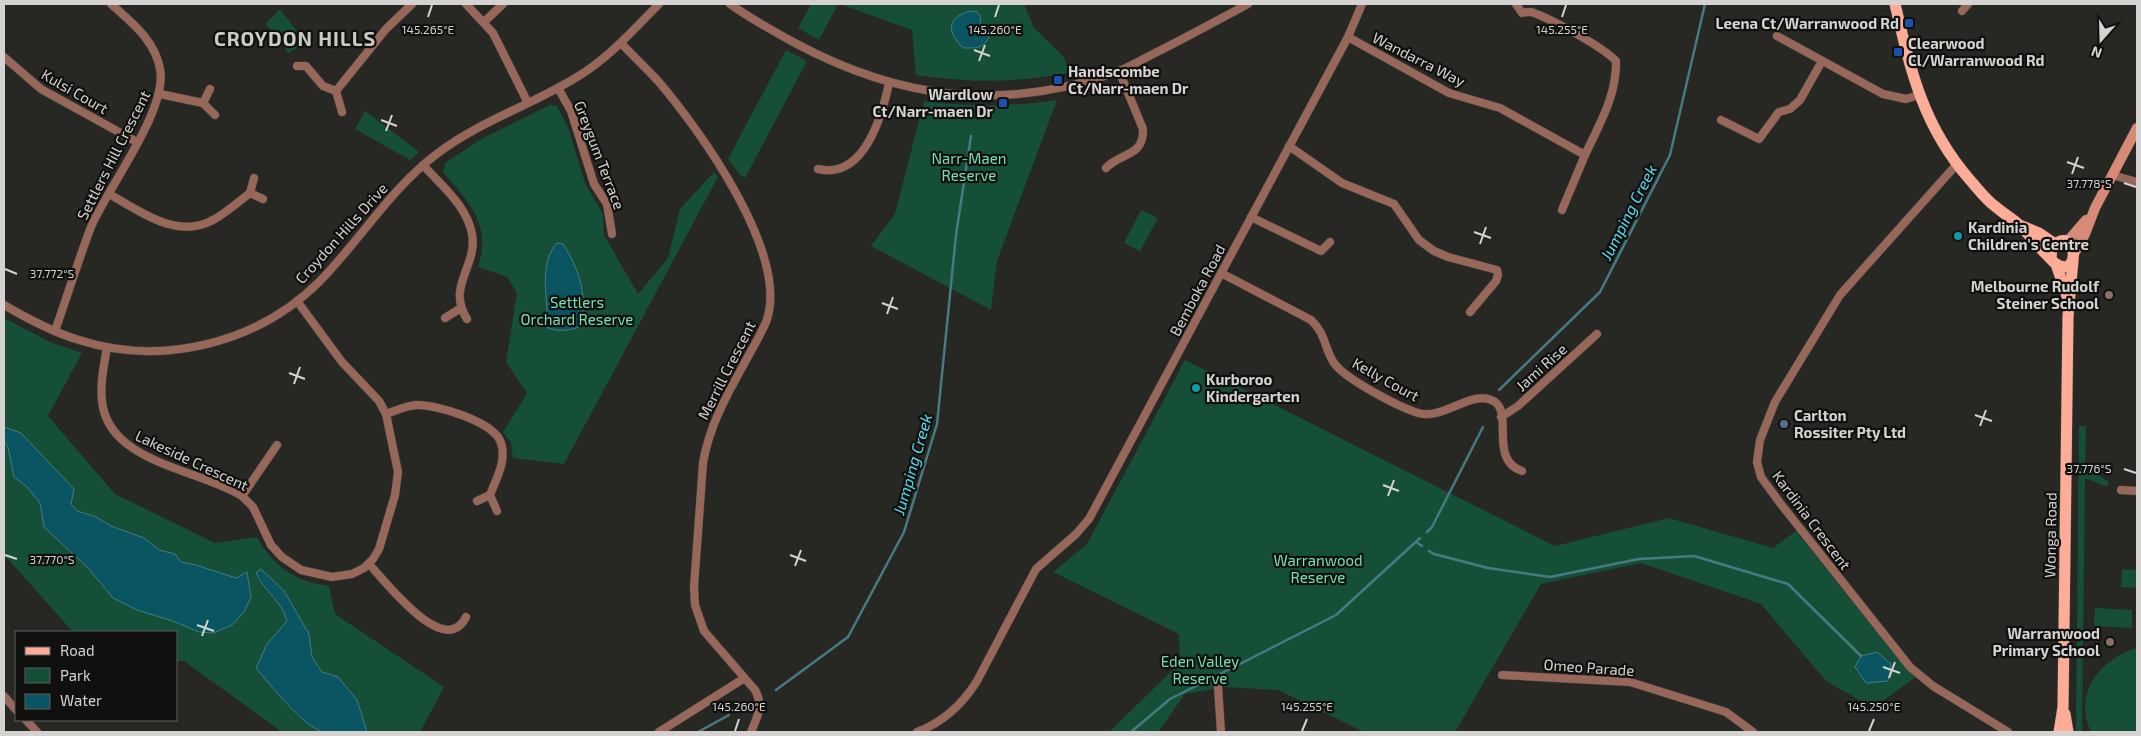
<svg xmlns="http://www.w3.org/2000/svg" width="2141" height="736" font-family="'Exo 2',sans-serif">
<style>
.green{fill:#154f38}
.water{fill:#095562;stroke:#467b83}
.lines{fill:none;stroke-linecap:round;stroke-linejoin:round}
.stream{stroke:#467b83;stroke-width:2.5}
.street-casing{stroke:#43433f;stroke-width:9}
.secondary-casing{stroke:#43433f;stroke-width:11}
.primary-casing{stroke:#43433f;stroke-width:12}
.street{stroke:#97675a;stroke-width:8}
.secondary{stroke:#d78a76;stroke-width:10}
.primary{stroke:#fcac97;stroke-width:11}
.ticks{fill:none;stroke:#d4d3d1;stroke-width:2}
.transit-dot{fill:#1a4fb4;stroke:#10100e;stroke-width:2}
.culture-dot{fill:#0f9aa8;stroke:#10100e;stroke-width:2}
.education-dot{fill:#8d6e63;stroke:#10100e;stroke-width:2}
.service-dot{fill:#5c6f8a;stroke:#10100e;stroke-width:2}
.labels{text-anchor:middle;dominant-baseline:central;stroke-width:4.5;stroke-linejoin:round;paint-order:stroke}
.poi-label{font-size:15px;font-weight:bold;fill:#d4d3d1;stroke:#10100e;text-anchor:start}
.street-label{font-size:15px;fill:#d4d3d1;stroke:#10100e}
.park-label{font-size:15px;fill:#79deb1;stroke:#10100e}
.water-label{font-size:16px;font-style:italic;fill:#59d9f2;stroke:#10100e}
.district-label{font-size:20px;font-weight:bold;letter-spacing:1px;fill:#cbcac5;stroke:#10100e}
.ticks-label{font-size:12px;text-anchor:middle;fill:#d4d3d1;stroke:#10100e;stroke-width:4.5;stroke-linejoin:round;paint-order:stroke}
</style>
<rect width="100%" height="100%" fill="#272723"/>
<!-- green -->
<g class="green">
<polygon points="811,4 838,4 819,40 798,28"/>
<path d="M 840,4 L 1024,4 L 1034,28 L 1064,57 L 1069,73 C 1013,83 972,83 916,75 L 912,30 Z"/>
<polygon points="280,9 306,43 288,53 280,40 265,24"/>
<polygon points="786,50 807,61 745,178 740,175 728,159"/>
<path d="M 1057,100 L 997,261 L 991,310 L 871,246 L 895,214 L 924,101 C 969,107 1012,107 1057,100 Z"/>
<path d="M 550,105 L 557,106 L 568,127 L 585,183 L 603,214 L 604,235 L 638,294 L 668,258 L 680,209 L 714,172 L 718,177 L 564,464 L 513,458 L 511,443 L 503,432 L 527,393 L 506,362 L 517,293 L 507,277 L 478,267 C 492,225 469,202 443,172 L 445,163 L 483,138 Z"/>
<polygon points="365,111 419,152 410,160 355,129"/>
<polygon points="1141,210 1158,218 1140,251 1124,243"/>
<path d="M 4,318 L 52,343 L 82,353 L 48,416 L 115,494 L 215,543 L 257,537 C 273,566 296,582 329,586 L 335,614 L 444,687 L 420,732 L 282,732 L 184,661 L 176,661 L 176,632 L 73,632 L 8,559 L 4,558 Z"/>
<polygon points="1185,360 1555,546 1669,518 1773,548 1796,531 1870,623 1920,674 1873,708 1826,681 1761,604 1641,563 1541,584 1455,732 1364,732 1278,690 1225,687 1185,694 1158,732 1109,732 1180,663 1179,634 1053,572 1087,544"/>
<polygon points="2079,426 2086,426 2085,466 2109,482 2107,487 2085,478 2082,732 2076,732"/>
<polygon points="2122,569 2137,570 2137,588 2121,587"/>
<polygon points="2095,608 2132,610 2132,628 2094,626"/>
<path d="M 2137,648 L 2137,732 L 2091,732 C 2073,694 2099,659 2137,648 Z"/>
</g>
<!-- water -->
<g class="water">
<path d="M 970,11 L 977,12 L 980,16 L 981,25 L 989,37 C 984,49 975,48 963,48 C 947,32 946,18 970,11 Z"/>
<path d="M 557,243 L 563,244 C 578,267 590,299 579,327 C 569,331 557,332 546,327 C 545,320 547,315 547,308 C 545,287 542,259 557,243 Z"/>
<polygon points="4,427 21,433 74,489 71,504 77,511 94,516 111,526 144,538 159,550 175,554 181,562 196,565 236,578 247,572 251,597 244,612 232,625 213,633 199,632 173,621 137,610 113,598 87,567 44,527 40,503 26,486 14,477 8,447 4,442"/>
<path d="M 261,569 L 284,591 L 309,634 L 312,657 L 322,672 L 338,677 L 357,700 L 367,732 C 354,732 338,734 324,732 C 305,729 269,683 256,668 L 267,644 L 287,621 C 282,601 264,591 256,573 Z"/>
<polygon points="1877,652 1891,664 1888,681 1866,683 1855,667 1861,656"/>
</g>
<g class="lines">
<!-- stream -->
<g class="stream">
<polyline points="1499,390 1600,292 1670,155 1705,4"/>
<polyline points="1427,532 1432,527 1483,427"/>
<polyline points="1416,542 1422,546"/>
<polyline points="1429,551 1434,554 1488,568 1550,577 1639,559 1694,556 1788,584 1861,656"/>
<polyline points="1220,674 1336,615 1420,538"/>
<polyline points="776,690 848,637 904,532 937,424 956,235 971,136"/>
<polyline points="698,732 729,715"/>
<polyline points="1131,732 1170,699 1212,678"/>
</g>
<defs>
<g id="street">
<polyline points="466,4 493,33 528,103"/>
<path d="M 730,4 C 751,19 773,31 795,43 C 901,100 1003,112 1117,72 C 1129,67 1140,61 1151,55 C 1184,39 1216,21 1248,4"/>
<polyline points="1962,11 1968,4"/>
<polyline points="484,22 503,4"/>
<polyline points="1777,36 1883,94 1906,99 1919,95"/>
<path d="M 1348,37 L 1449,93 L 1500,108 L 1585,155 C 1599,125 1617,95 1616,61 C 1603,47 1553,20 1534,13 C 1530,11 1527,12 1522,13 L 1516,4"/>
<path d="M 621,43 C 633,56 646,68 658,81 C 700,130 791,256 766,322 C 760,336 752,349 745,362 C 727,395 709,426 703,463 L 694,587 L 695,605 L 704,631 L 755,690 C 764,706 757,717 751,732"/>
<polyline points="4,57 41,89 137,142"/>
<polyline points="297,66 306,66 323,86 336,91 386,29 412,4"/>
<polyline points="558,88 571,111 594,184 607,204 612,234"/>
<polyline points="210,89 203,103 215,115"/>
<polyline points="336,91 342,112"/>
<polyline points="160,94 203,103"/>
<polyline points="1721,120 1759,139 1779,112 1790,109 1800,100 1822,61"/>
<polyline points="1289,146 1342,183 1394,204 1419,240 1434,251 1448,257 1497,270 1498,275 1496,281 1470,312"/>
<polyline points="1957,164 1840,295 1775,402 1760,440 1757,462 1761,477 1780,503 1910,667 1933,686 2008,732"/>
<path d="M 423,165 C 441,185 467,206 472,234 C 478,266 446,286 467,319"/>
<path d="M 1106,168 C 1121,152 1144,157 1143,129 L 1119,71"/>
<path d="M 818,169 C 864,180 882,116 889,83"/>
<polyline points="2112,175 2137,182"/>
<polyline points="254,178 250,193 263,199"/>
<path d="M 109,194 C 140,211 176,240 213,220 C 226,213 238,202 250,193"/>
<polyline points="1562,210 1585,155"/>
<polyline points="1251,217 1321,251 1330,242"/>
<path d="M 1221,273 L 1311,320 C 1326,334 1324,348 1334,363 C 1345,379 1399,407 1418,413 C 1443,421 1474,387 1495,402 C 1513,415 1489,460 1522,471"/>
<path d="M 4,305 C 28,319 52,332 79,340 C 163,367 258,343 320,281 C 361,239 391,188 438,153 C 480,121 532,105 577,77 C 609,58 633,30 659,4"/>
<polyline points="445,318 461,308"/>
<path d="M 55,331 C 67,297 78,261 91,227 C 108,187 168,110 160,69 C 155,40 131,22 111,4"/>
<path d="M 107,347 C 104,365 100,383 102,401 C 108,463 199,469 242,496 L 253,507 L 271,545 L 282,557 L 301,570 L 332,577 L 352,574 L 364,568 L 373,559 L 379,549 L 395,495 L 398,472 L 386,414 L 379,401 L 342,362 L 297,301"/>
<path d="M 386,414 C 395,411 405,406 416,405 C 436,404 495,422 501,443 C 507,461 496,479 490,495"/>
<polyline points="1501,417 1518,406 1597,334"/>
<polyline points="2121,490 2137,491"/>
<polyline points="242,496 277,445"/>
<polyline points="477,501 490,495 497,511"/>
<path d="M 369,564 C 385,581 445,660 466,617"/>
<polyline points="1502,675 1630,682 1726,712 1753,732"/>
<polyline points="1218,687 1221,732"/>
<polyline points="4,696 16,710"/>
<polyline points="26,720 37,732"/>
<polyline points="659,732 743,679"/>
<path d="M 917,732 C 944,722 962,705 977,681 L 1036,569 L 1076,534 L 1089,519 L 1348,37 L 1362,4"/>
</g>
<g id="secondary">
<polyline points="2067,242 2086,220"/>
<polyline points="2075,252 2085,234 2095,208 2137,128"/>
</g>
<g id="primary">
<path d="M 1895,4 C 1911,72 1923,126 1970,180 C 1978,189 1986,200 1996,207 C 2003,213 2011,218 2017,223 C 2029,233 2037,246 2048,256 C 2051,259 2053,262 2056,264 C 2082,280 2077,222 2052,247 L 2051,258"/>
<polyline points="2022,226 2039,233 2055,244"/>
<polyline points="2056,264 2068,299"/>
<polyline points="2065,714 2068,732"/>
<polyline points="2059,732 2063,707 2068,316 2073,260"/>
</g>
</defs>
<!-- street casing -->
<use href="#street" class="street-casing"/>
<!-- secondary casing -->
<use href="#secondary" class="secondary-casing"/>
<!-- primary casing -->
<use href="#primary" class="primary-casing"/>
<!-- street -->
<use href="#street" class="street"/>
<!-- secondary -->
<use href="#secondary" class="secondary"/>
<!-- primary -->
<use href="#primary" class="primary"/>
</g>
<!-- ticks -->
<path class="ticks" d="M 428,17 L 432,5M 995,17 L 999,5M 1562,17 L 1566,5M 974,50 L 990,56M 979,61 L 985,45M 381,120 L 397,126M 386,131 L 392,115M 2067,162 L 2084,168M 2072,174 L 2078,157M 2124,183 L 2136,187M 1474,232 L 1491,238M 1480,244 L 1486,227M 5,269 L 17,274M 882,303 L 898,309M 887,314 L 893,297M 289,373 L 305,379M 294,384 L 300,367M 1975,415 L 1992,421M 1980,426 L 1986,410M 2124,469 L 2136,473M 1383,485 L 1399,491M 1388,496 L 1394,480M 5,555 L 17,559M 790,555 L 806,561M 795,566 L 801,550M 197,625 L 214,631M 202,636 L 208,620M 1883,667 L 1900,673M 1889,678 L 1895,662M 735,731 L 739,719M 1302,731 L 1307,719M 1869,731 L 1874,719"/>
<!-- markers -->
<g class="transit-dot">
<rect x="1904" y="18" width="10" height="10" rx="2.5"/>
<rect x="1893" y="47" width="10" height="10" rx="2.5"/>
<rect x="1053" y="75" width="10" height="10" rx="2.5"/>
<rect x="998" y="98" width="10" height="10" rx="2.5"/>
</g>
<g class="culture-dot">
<circle cx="1958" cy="236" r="5"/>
<circle cx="1196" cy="388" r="5"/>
</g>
<g class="education-dot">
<circle cx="2109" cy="295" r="5"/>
<circle cx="2110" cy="642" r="5"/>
</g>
<circle class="service-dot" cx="1784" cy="424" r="5"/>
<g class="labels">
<!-- poi labels -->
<g class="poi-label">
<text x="1899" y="23" text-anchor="end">Leena Ct/Warranwood Rd</text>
<text x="1908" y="43">Clearwood<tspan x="1908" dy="17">Cl/Warranwood Rd</tspan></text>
<text x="1068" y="71">Handscombe<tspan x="1068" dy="17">Ct/Narr-maen Dr</tspan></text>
<text x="993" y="94" text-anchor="end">Wardlow<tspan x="993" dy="17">Ct/Narr-maen Dr</tspan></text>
<text x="1968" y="227">Kardinia<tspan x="1968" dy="17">Children's Centre</tspan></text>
<text x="2099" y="286" text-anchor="end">Melbourne Rudolf<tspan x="2099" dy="17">Steiner School</tspan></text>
<text x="1206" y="379">Kurboroo<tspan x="1206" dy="17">Kindergarten</tspan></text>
<text x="1794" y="415">Carlton<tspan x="1794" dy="17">Rossiter Pty Ltd</tspan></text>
<text x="2100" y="633" text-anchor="end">Warranwood<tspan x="2100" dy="17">Primary School</tspan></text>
</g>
<!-- street labels -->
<g class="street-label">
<text transform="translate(1419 59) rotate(27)">Wandarra Way</text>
<text transform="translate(75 91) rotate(30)">Kulsi Court</text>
<text transform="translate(113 155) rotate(-63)">Settlers Hill Crescent</text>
<text transform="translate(600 155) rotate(69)">Greygum Terrace</text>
<text transform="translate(341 233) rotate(-48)">Croydon Hills Drive</text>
<text transform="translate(1197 290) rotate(-62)">Bemboka Road</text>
<text transform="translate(1541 367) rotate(-42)">Jami Rise</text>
<text transform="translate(726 370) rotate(-63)">Merrill Crescent</text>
<text transform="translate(1386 379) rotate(29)">Kelly Court</text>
<text transform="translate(192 460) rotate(25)">Lakeside Crescent</text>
<text transform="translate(1812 520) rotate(53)">Kardinia Crescent</text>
<text transform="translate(2050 535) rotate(-89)">Wonga Road</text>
<text transform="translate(1589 667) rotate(4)">Omeo Parade</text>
</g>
<!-- park labels -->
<g class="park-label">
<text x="969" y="158">Narr-Maen<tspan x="969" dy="17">Reserve</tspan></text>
<text x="577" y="302">Settlers<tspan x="577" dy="17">Orchard Reserve</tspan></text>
<text x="1318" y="560">Warranwood<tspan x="1318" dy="17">Reserve</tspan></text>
<text x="1200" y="661">Eden Valley<tspan x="1200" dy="17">Reserve</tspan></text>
</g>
<!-- water labels -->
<g class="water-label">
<text transform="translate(1628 212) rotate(-63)">Jumping Creek</text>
<text transform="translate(912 464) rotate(-74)">Jumping Creek</text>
</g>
<!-- district labels -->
<g class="district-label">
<text x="295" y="38">CROYDON HILLS</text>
</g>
</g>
<g class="ticks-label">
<text x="1562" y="34">145.255°E</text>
<text x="428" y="34">145.265°E</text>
<text x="995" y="34">145.260°E</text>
<text x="2089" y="188">37.778°S</text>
<text x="52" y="278">37.772°S</text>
<text x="2089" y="473">37.776°S</text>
<text x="52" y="564">37.770°S</text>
<text x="739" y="711">145.260°E</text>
<text x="1307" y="711">145.255°E</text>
<text x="1874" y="711">145.250°E</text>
</g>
<!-- border -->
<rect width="2141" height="736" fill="none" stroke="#d4d3d1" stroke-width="10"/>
<!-- legend -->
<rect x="15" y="631" width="162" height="90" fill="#10100e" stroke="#5e5e5c"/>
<rect x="25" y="647" width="25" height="8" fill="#fcac97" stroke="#5e5e5c"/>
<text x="60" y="656" font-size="15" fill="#d4d3d1">Road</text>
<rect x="25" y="668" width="25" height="15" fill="#154f38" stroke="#5e5e5c"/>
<text x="60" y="681" font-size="15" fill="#d4d3d1">Park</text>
<rect x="25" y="694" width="25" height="15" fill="#095562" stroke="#5e5e5c"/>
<text x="60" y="706" font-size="15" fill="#d4d3d1">Water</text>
<!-- north arrow -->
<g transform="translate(2101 40) rotate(200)" stroke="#10100e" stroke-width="4" paint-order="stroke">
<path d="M0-4L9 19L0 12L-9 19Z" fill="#d4d3d1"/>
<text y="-8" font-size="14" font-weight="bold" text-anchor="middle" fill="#d4d3d1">N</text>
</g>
</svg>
